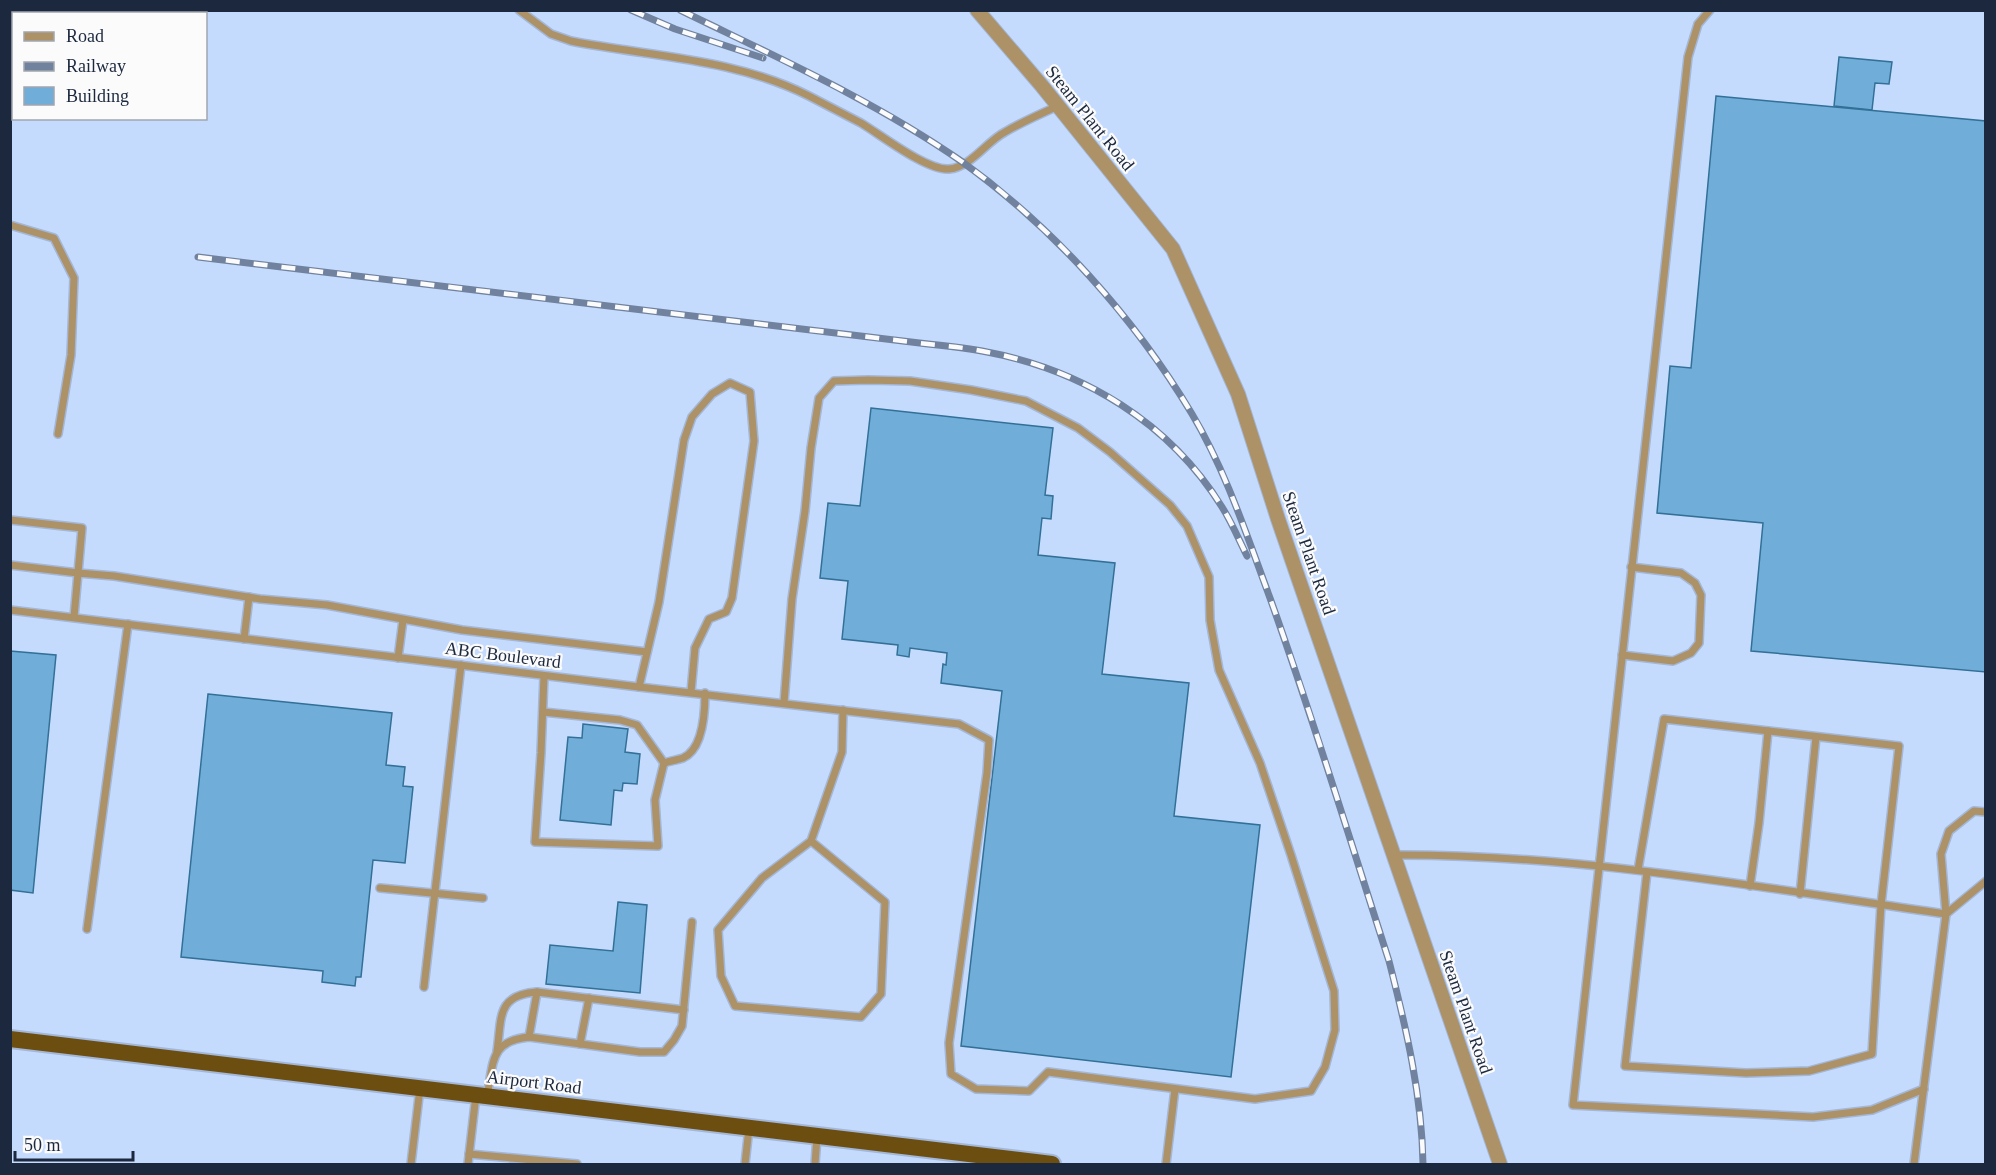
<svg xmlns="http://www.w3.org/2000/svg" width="1996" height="1175" font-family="Georgia,serif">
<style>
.building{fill:#70add8;stroke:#327097;stroke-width:1.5}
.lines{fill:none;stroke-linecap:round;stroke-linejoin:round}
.service-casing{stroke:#a3b7d8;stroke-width:10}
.minor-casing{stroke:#a3b7d8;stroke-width:16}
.trunk-casing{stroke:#a3b7d8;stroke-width:20}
.service{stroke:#ac9266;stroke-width:7}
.minor{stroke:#ac9266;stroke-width:14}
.trunk{stroke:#6c4e11;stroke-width:16}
.rail-casing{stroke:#70829e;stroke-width:7}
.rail{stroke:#fbfbfb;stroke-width:4.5;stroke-dasharray:14;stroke-linecap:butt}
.labels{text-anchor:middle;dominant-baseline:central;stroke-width:4.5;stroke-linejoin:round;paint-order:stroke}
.street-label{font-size:18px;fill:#1b283e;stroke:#fbfbfb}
</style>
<rect width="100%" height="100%" fill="#c5dbfe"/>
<!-- building -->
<g class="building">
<polygon points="1839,57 1892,62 1889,84 1875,83 1872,110 1834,106"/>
<polygon points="1716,96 1986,121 1986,672 1751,651 1763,523 1657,513 1670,366 1691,368"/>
<polygon points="871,408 1053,428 1045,495 1053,496 1051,519 1042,518 1038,555 1115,563 1102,674 1189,683 1174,816 1260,825 1231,1077 961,1046 1002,691 941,683 943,664 946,665 947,653 910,648 909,657 897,655 898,645 842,639 848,581 820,578 828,503 860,506"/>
<polygon points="10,651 56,655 33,893 10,890"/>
<polygon points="208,694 392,713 386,765 405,767 403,786 413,787 405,863 373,860 361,977 356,977 355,986 322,982 323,971 181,957"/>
<polygon points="583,724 628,729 625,752 640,754 637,784 623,783 622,791 614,790 611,825 560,820 568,737 582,738"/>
<polygon points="618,902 647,905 640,993 546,984 550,945 613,951"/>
</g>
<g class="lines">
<defs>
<g id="service">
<path d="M 519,10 L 551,34 L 571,41 C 652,57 734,58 809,96 C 826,105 844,114 861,123 C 881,135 927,171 949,169 C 971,167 986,142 1005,132 C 1022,122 1040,114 1058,106"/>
<polyline points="1710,10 1698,24 1688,57 1573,1105 1813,1117 1872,1110 1924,1089"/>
<polyline points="10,225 54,238 74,278 71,355 58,434"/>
<polyline points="10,520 82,528 78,573 10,565"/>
<polyline points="10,610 639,687 959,724 989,740 987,773 949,1043 951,1074 976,1089 1029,1091 1048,1072 1255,1099 1311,1091 1325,1067 1335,1030 1334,991 1291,855 1260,763 1219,670 1210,620 1209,577 1187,526 1170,505 1110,452 1078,428 1026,401 971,390 910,381 868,380 834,381 819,398 811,448 805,511 792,599 784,703"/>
<polyline points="74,617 78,573 114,576 260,599 327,605 462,630 647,652"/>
<polyline points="244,639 249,597"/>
<polyline points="1622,655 1673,661 1691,653 1699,643 1701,595 1695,583 1681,573 1631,567"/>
<polyline points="398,658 403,620"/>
<path d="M 544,676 L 541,753 L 535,842 L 658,846 L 655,800 L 664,763 C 670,761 677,760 683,758 C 703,749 705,713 705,693"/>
<polyline points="639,687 659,602 684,440 692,417 712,394 730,383 750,392 754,441 732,598 726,612 709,619 695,648 691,692"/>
<polyline points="543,712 620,720 637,725 664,763"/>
<polyline points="811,841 885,902 881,994 861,1017 735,1006 721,976 718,930 762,878 811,841 842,752 843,710"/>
<path d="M 1393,855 C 1579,854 1763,888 1946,914 L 1986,881"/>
<polyline points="1638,870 1664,719 1899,746 1881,905 1872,1054 1809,1071 1746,1073 1625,1066 1647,872"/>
<polyline points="1750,886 1759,823 1768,731"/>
<polyline points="380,888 483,898"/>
<polyline points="1800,894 1816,737"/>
<polyline points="87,929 128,624"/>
<polyline points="424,987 461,665"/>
<polyline points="529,1037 537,992"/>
<polyline points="580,1044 589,998"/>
<path d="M 497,1051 C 502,1018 496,995 537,992 L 684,1010"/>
<path d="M 487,1096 C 494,1063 489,1041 529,1037 L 640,1052 L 664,1052 L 674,1040 L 682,1026 L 692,922"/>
<polyline points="469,1154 577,1164"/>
<polyline points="411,1164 420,1088"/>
<polyline points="468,1164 476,1095"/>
<polyline points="745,1164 749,1128"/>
<polyline points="815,1164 817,1136"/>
<polyline points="1166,1164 1175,1089"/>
<polyline points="1914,1164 1946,914 1941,854 1949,831 1974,811 1986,812"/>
</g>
<polyline id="minor" points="977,10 1042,86 1173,249 1238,394 1278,519 1500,1164"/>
<polyline id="trunk" points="10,1039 1052,1164"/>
</defs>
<!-- service casing -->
<use href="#service" class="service-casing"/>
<!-- minor casing -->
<use href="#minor" class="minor-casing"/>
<!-- trunk casing -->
<use href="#trunk" class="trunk-casing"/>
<!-- service -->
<use href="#service" class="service"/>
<!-- minor -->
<use href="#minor" class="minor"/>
<!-- trunk -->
<use href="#trunk" class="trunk"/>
<defs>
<g id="rail">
<polyline points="631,10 675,29 763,58"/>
<path d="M 680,10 C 776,57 873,100 961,161 C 1053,227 1134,317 1192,414 C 1226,471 1247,536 1270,598 C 1313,718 1350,840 1389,961 C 1406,1027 1422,1096 1423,1164"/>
<path d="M 198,257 L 928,344 C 948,346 968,348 987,352 C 1083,370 1170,423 1222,507 C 1232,523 1239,540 1247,556"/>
</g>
</defs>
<!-- rail casing -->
<use href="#rail" class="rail-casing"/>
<!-- rail -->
<use href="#rail" class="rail"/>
</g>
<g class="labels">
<!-- street labels -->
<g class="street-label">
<text transform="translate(1090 118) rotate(51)">Steam Plant Road</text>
<text transform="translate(1309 553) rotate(71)">Steam Plant Road</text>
<text transform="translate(503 655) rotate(7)">ABC Boulevard</text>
<text transform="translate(1466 1012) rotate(71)">Steam Plant Road</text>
<text transform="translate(534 1082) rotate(7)">Airport Road</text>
</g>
</g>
<!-- border -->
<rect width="1996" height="1175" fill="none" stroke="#1b283e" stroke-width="24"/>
<!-- legend -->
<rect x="12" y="12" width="195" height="108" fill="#fbfbfb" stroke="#a1a7af" stroke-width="1.5"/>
<rect x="24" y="32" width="30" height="9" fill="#ac9266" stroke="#a1a7af" stroke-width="1.5"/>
<text x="66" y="42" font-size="18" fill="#1b283e">Road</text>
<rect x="24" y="62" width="30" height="9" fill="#70829e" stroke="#a1a7af" stroke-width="1.5"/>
<text x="66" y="72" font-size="18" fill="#1b283e">Railway</text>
<rect x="24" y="87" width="30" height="18" fill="#70add8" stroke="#a1a7af" stroke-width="1.5"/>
<text x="66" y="102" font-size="18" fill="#1b283e">Building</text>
<!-- scale -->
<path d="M15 1151v9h118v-9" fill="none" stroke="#1b283e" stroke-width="3"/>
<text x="24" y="1151" font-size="18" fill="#1b283e" stroke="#fbfbfb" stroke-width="4.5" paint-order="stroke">50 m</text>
</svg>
